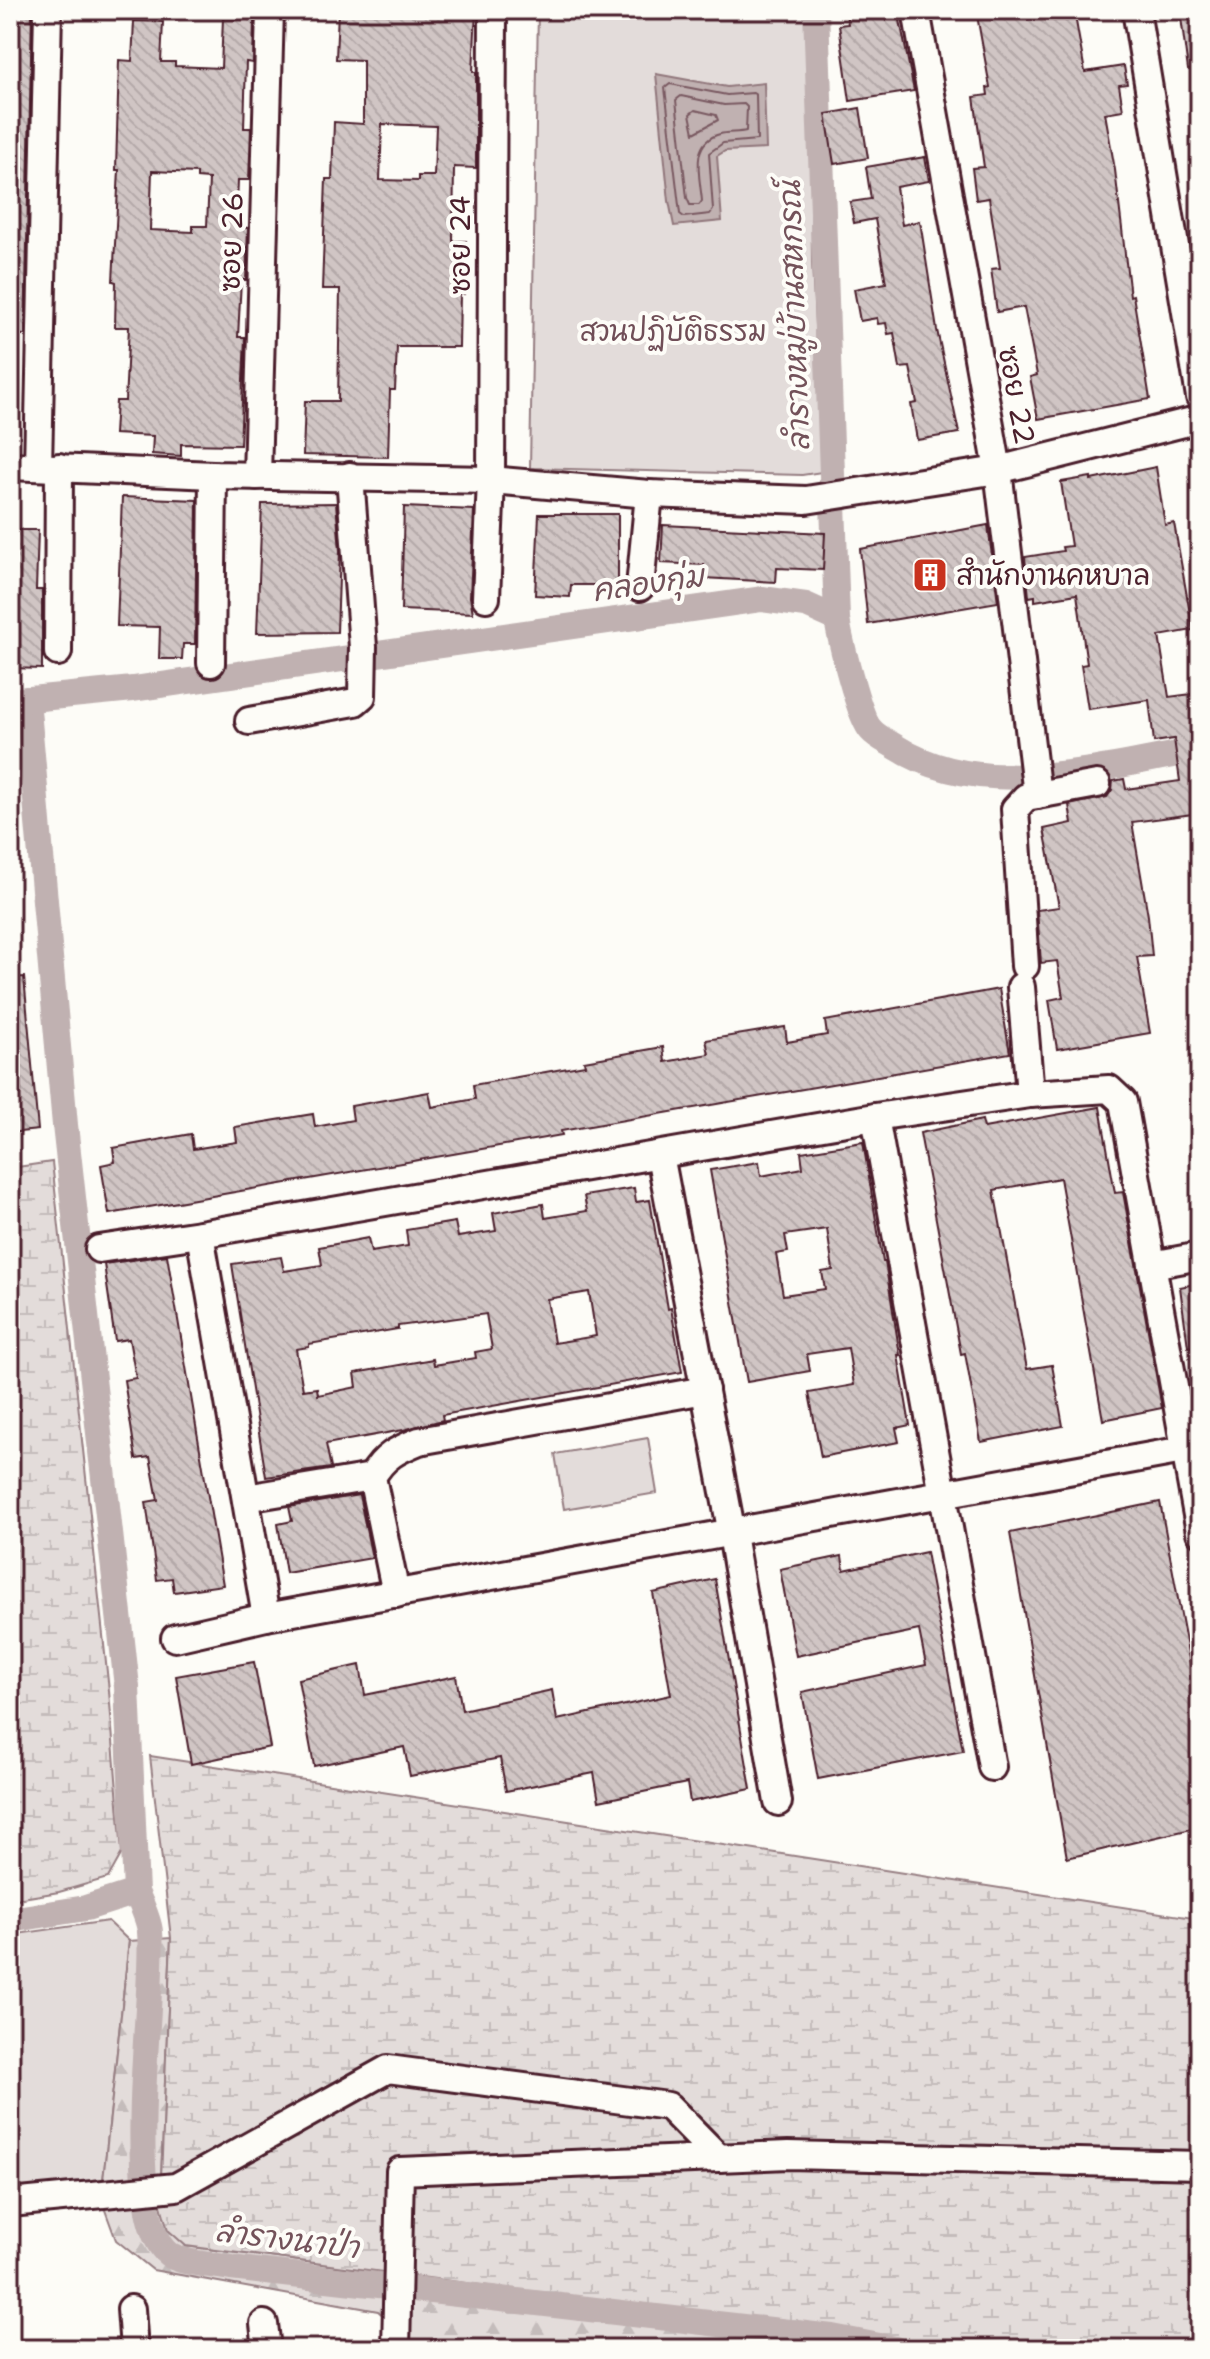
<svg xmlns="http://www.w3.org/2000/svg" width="1210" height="2359" font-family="'Shantell Sans','Playpen Sans Thai',sans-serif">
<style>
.green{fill:#e3dcda;stroke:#967e82;stroke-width:2}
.forest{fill:url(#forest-firs);stroke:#967e82;stroke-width:2}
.wetland{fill:url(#wetland-marsh);stroke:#967e82;stroke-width:2}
.water{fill:#c0b1b1;stroke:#91777b;stroke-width:2}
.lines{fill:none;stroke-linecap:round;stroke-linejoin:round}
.shore{stroke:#795961;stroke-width:2}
.canal{stroke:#c0b1b1;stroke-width:26}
.building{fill:url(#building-back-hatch);stroke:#4a1f2b;stroke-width:2;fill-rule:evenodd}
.minor-casing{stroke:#4a1f2b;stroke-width:32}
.minor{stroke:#fdfcf7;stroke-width:26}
.labels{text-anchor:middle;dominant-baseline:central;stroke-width:8;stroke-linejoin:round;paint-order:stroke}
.street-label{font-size:28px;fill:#4a1f2b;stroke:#fdfcf7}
.park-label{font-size:28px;fill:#704e57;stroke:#fdfcf7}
.poi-label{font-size:28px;fill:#4a1f2b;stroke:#fdfcf7;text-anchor:start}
.water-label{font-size:30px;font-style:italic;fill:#73525a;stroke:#fdfcf7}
</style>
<defs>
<pattern id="forest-firs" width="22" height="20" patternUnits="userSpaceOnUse" patternTransform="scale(2)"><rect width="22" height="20" fill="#e3dcda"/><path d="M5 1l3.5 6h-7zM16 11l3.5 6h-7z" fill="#c4bcbb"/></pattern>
<pattern id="wetland-marsh" width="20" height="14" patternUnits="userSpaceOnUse" patternTransform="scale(2)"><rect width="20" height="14" fill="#e3dcda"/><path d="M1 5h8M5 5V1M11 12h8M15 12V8" fill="none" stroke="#c4bcbb"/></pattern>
<pattern id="building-back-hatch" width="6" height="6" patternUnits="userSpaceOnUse" patternTransform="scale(2)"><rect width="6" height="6" fill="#d0c5c4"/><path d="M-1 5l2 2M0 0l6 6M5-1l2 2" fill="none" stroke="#b4a9a9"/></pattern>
</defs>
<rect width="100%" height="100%" fill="#fdfcf7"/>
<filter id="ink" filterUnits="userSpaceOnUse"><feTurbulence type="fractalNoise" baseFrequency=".0125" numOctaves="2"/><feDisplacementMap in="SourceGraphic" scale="16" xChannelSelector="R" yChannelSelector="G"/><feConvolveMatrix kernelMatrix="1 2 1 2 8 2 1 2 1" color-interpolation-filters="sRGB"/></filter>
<g filter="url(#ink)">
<!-- green -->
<g class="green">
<polygon points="538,10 809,10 812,263 822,472 802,475 530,468"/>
<polygon points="648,1438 657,1493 564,1509 555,1454"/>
<polygon points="108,1921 129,1941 101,2199 10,2207 10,1935"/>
</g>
<!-- forest -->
<polygon class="forest" points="171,1938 160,2202 186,2246 965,2349 421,2349 378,2311 153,2270 116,2240 101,2199 129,1941"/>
<!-- wetland -->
<g class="wetland">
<polygon points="52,1162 109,1691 122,1853 108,1878 59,1892 10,1900 10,1168"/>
<polygon points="150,1756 1200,1919 1200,2349 965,2349 186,2246 168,2230 160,2202 171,1938"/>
</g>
<!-- water -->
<polygon class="water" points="656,74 727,87 764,83 766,149 725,151 717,156 722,221 674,226 669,201"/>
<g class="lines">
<!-- shore -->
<g class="shore">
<polygon points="670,84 727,95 753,93 756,95 757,140 723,143 709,153 713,210 710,214 684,217 680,214 665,88"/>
<path d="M 681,96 L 724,105 L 744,104 L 747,107 L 746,131 C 738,133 728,132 720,134 C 689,142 700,177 702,201 L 699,205 L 690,205 L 687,198 L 676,100 Z"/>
<polygon points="695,110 716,115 718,120 694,133 690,114"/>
</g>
<!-- canal -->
<g class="canal">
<polyline points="816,10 837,619"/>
<polyline points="27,699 65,1125 127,1687 136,1892"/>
<path d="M 10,701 L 133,689 L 762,599 L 806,605 L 837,619 C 840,639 859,718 871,730 C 877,737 888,742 896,747 C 983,803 1105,766 1200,750"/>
<path d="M 10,1920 L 86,1908 L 136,1892 C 141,1904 149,1919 150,1932 C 156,1993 118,2223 171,2256 C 182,2263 216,2265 231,2268 L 832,2337 L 895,2349"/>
</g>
</g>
<!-- building -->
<g class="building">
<polygon points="10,10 32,10 25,335 10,335"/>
<path d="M 338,10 L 476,10 L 473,72 L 476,72 L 476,168 L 454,167 L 453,241 L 466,241 L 464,294 L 460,294 L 459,347 L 397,347 L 395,390 L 390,390 L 388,457 L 303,455 L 305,401 L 338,401 L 340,289 L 322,289 L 326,179 L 332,179 L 334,122 L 363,124 L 363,60 L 336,59 ZM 382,124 L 436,126 L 434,176 L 418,176 L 418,181 L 380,180 Z"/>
<polygon points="845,10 898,10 914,91 850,101 839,25 848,24"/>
<polygon points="976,10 1074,10 1085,72 1124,66 1127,84 1119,85 1123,110 1105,113 1115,170 1130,296 1133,295 1150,399 1038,419 1030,377 1037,375 1024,307 997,312 991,269 1000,268 989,198 976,200 972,168 984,167 974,97 988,95 987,88 990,87"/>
<polygon points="1180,10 1200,10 1200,69 1188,70"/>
<path d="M 223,18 L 254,19 L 253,63 L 246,62 L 244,128 L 251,128 L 249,180 L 238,180 L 236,227 L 248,228 L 246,280 L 241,280 L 238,337 L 245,337 L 240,445 L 181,444 L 181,456 L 152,454 L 153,436 L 114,434 L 116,401 L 125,401 L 129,327 L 115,327 L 116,282 L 113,281 L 119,170 L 116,170 L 119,60 L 132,61 L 134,21 L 163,22 L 161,62 L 175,62 L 175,66 L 221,68 ZM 152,171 L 197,173 L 197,178 L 209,179 L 207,226 L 193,226 L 193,232 L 150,230 Z"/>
<polygon points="860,108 868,158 834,164 826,114"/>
<polygon points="925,157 929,181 896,187 902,225 920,221 937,330 959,433 917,440 911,404 917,403 910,367 900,368 894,333 888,334 886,323 878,324 877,318 860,321 854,289 886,283 875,219 854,223 850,202 871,199 866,167"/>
<polygon points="1156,467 1165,525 1174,523 1193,630 1159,636 1169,697 1200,693 1200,813 1132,822 1148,916 1152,956 1137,957 1150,1033 1057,1049 1049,1000 1063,997 1057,961 1041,963 1037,910 1059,907 1044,829 1072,823 1069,805 1107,797 1112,790 1113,781 1124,779 1126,789 1180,781 1174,739 1154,742 1149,700 1088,709 1081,665 1087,664 1077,594 1035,601 1035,596 1029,597 1025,557 1063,551 1062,547 1071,546 1061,482 1091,477 1091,480"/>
<polygon points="122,497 197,500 195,644 183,644 182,659 159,659 160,627 117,626"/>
<polygon points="336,503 340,551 337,632 257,633 262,504"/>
<polygon points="404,507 474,510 470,597 473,613 401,610"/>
<polygon points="539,514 618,514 618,585 571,585 570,597 535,595"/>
<polygon points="663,525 825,533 823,570 777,568 776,582 703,578 704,565 661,563"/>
<polygon points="988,525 998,602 868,624 860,549"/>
<polygon points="10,530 38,530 36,590 42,590 42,669 10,668"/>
<polygon points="24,977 38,1130 10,1133 10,978"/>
<polygon points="999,989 1010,1053 561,1131 562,1135 109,1214 101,1165 115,1162 113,1148 191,1134 193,1149 237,1142 235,1127 313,1114 315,1127 353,1120 351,1106 429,1092 432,1107 475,1099 473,1085 585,1065 584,1061 663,1047 665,1062 709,1054 706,1040 785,1027 787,1042 827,1035 825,1021"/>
<polygon points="1100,1107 1115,1193 1123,1192 1162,1408 1103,1420 1060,1178 994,1190 1027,1369 1052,1365 1063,1426 981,1442 965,1353 961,1354 920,1133 982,1120 984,1128"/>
<path d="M 863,1142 L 883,1262 L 885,1262 L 890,1292 L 900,1355 L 898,1355 L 910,1425 L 896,1428 L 899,1442 L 821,1457 L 809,1393 L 854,1385 L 848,1348 L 807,1354 L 810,1371 L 747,1382 L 710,1170 L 759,1162 L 761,1176 L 803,1168 L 801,1152 ZM 827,1229 L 833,1270 L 822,1272 L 825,1289 L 783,1295 L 776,1254 L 788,1252 L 785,1235 Z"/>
<path d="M 634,1188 L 636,1202 L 650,1200 L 668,1309 L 671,1308 L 682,1372 L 442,1415 L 443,1420 L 403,1430 L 326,1444 L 331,1468 L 266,1477 L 232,1264 L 281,1257 L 284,1271 L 322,1265 L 319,1247 L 368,1238 L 371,1252 L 408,1246 L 406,1230 L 455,1222 L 458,1237 L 496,1231 L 493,1213 L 543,1204 L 545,1218 L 587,1211 L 584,1196 ZM 589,1292 L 596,1336 L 554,1343 L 547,1299 ZM 486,1314 L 492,1349 L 475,1352 L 476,1358 L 434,1365 L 433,1359 L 355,1373 L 357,1387 L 318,1395 L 317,1388 L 303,1390 L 296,1349 L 309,1347 L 309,1344 L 398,1329 L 398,1326 Z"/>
<polygon points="167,1255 223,1585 174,1592 172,1578 157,1580 146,1502 158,1500 150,1457 136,1459 124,1380 136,1378 129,1339 115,1341 104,1264"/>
<polygon points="1200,1283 1200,1346 1188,1347 1180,1287"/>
<polygon points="359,1495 372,1558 286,1573 278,1524 292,1521 289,1507"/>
<polygon points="1160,1502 1200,1717 1200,1827 1067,1858 1010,1533"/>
<polygon points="926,1552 963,1751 818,1779 802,1692 926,1665 919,1630 796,1656 780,1569 842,1556 844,1570"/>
<polygon points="715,1579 751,1789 690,1802 687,1783 599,1801 594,1773 506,1791 500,1758 410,1776 404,1747 314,1766 298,1679 360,1665 365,1695 456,1676 462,1710 552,1690 557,1720 671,1695 653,1593"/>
<polygon points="254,1662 270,1747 191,1764 176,1676"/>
</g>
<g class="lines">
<defs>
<g id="minor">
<polyline points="916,10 998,470 1037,795"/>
<polyline points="1136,10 1200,397"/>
<polyline points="10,466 213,475 491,480 649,494 806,500 998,470 1200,419"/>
<polyline points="38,467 48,10"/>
<polyline points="257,476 270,10"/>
<polyline points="640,587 649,494"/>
<polyline points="486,598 491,480 493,10"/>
<polyline points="58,652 59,467"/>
<polyline points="211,663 213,475"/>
<polyline points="249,721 355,702 362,696 363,647 350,476"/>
<polyline points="1025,966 1015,809 1026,797 1097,784"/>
<polyline points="1021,987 1030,1094"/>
<polyline points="875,1117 992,1767"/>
<polyline points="660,1155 732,1534 778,1802"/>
<polyline points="200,1234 266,1617"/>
<polyline points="99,1249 200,1234 875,1117 1030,1094 1109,1089 1123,1102 1200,1532"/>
<polyline points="1152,1265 1200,1256"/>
<polyline points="246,1498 372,1477"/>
<path d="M 396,1594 L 372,1477 C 384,1456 397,1450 419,1441 L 705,1390"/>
<polyline points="175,1638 266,1617 1200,1447"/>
<polyline points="10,2203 176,2187 388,2069 668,2106 719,2158"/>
<polyline points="131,2309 134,2349"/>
<polyline points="264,2324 267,2349"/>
<polyline points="396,2349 400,2171 788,2155 1200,2165"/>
</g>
</defs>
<!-- minor casing -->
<use href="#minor" class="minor-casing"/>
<!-- minor -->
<use href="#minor" class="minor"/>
</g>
</g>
<!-- icons -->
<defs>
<symbol id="building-square" viewBox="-11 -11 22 22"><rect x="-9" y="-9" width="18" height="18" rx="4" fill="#c8321e" stroke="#fdfcf7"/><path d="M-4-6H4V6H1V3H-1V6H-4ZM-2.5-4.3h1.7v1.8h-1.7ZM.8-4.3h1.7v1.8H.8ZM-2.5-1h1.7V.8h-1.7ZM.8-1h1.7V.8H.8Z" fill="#fff"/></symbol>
</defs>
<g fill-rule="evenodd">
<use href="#building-square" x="910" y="555" width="40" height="40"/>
</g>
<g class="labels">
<!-- street labels -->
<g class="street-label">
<text transform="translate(231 242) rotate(-88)">ซอย 26</text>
<text transform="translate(460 245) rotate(-90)">ซอย 24</text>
<text transform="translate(1017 395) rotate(80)">ซอย 22</text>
</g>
<!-- park labels -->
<g class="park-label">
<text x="673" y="331">สวนปฏิบัติธรรม</text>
</g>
<!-- poi labels -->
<g class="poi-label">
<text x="956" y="575">สำนักงานคหบาล</text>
</g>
<!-- water labels -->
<g class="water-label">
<text transform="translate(794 316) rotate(-92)">ลำรางหมู่บ้านสหกรณ์</text>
<text transform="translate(648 583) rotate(-8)">คลองกุ่ม</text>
<text transform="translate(287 2239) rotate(7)">ลำรางนาป่า</text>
</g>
</g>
<!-- margin -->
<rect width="1210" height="2359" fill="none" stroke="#fdfcf7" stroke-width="40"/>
<rect x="20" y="20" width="1170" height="2319" fill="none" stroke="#4a1f2b" stroke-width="3" filter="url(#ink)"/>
</svg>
